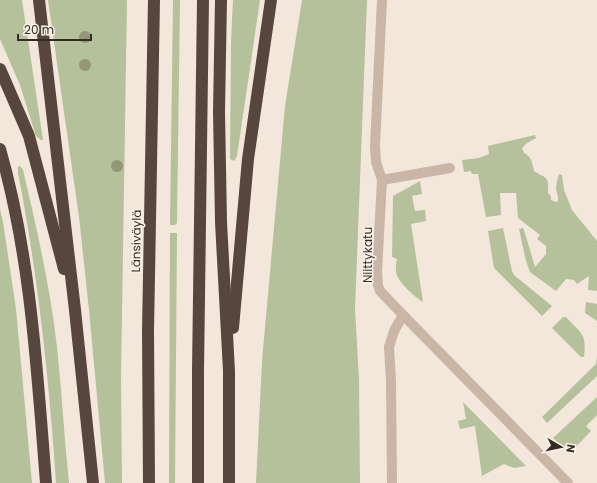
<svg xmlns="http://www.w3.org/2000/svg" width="597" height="483" font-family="Poppins,sans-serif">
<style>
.green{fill:#b4c19a}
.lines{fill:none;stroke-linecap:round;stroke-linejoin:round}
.service{stroke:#cab6a6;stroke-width:10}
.minor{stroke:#cab6a6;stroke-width:10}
.motorway{stroke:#57463e;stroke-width:12}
.tree{fill:#939679}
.labels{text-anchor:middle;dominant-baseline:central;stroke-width:3;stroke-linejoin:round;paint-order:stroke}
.street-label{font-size:12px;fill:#362c27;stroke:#f9f1e6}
</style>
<rect width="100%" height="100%" fill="#f2e7da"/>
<!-- green -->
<g class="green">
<polygon points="0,0 22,0 43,140 41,140 36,136 20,85 0,39"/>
<polygon points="48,0 127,0 121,378 122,483 105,483 89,310 79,217"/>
<polygon points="173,0 180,0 177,223 175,225 170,225"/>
<polygon points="233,0 260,0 237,156 234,161 230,159 231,41"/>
<polygon points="302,0 367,0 355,309 359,379 360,483 256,483 262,361 285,106"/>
<path d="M 535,135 L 536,138 L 527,143 L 522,148 L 524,153 C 532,157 532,163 534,171 C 547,179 549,176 548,193 L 551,196 L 551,200 L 556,202 L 558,201 C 559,195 556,193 556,188 C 556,183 558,179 559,174 L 562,175 L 564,190 L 572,210 L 597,241 L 597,291 L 588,290 L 589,276 L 577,284 L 574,280 L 566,279 L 556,291 L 530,272 L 526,261 L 519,229 L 523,228 L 524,230 L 535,267 L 546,254 L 546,246 L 537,239 L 540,235 L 518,218 L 516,193 L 500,193 L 501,215 L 486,217 L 478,174 L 472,174 L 471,171 L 464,172 L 462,160 L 479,158 L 489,154 L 488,146 Z"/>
<path d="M 20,166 L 23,170 C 37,229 50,287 57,347 C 62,392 64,438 69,483 L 56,483 C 49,379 38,275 18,173 L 18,167 Z"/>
<path d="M 420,181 L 422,194 L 412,196 L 415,211 L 425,210 L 426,221 L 411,224 L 423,302 C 415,297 400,284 397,275 C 395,270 396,264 397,259 L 392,257 L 393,196 Z"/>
<polygon points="0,209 3,222 16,309 32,483 0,483"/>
<polygon points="503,228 512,271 514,275 552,306 542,316 494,268 488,231"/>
<polygon points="170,233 177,233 175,483 169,483"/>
<polygon points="586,302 597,304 597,321 585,313"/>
<path d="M 563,317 L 566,317 C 581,334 587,333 584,357 L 581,357 L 552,328 Z"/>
<polygon points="597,356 597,376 547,423 542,417 596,364"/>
<polygon points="597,397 597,415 586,426 591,431 569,454 553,438"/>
<polygon points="463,402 526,466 514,468 504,464 482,476 475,426 460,429 458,421 466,419"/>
</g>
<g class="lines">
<!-- service -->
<g class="service">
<polyline points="382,180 450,168"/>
<polyline points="392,483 391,381 389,347 394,331 403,315"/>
</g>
<!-- minor -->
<polyline class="minor" points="382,0 375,146 376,162 382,180 377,272 378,285 380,291 403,315 568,483"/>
<!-- motorway -->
<g class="motorway">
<polyline points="39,0 75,310 93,483"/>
<polyline points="221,0 219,112 221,222 229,371 229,483"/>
<polyline points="0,69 29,136 64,269"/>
<path d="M 0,149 C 31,257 37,371 46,483"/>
<polyline points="233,328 248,159 271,0"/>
<polyline points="149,483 148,331 154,0"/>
<polyline points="198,483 198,371 203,0"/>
</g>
</g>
<!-- trees -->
<g class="tree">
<circle cx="85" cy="37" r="6"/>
<circle cx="85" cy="65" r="6"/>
<circle cx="117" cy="166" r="6"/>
</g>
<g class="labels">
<!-- street labels -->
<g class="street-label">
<text transform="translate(136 241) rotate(-89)">Länsiväylä</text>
<text transform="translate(367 255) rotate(-90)">Niittykatu</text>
</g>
</g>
<!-- north arrow -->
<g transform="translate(561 447) rotate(99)" stroke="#f9f1e6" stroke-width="3" paint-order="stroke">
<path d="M0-3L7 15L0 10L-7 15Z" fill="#362c27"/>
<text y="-6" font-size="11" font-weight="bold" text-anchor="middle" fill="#362c27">N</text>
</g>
<!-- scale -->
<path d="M18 34v6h73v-6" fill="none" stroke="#362c27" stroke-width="2"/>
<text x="24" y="34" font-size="12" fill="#362c27" stroke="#f9f1e6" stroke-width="3" paint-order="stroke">20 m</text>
</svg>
